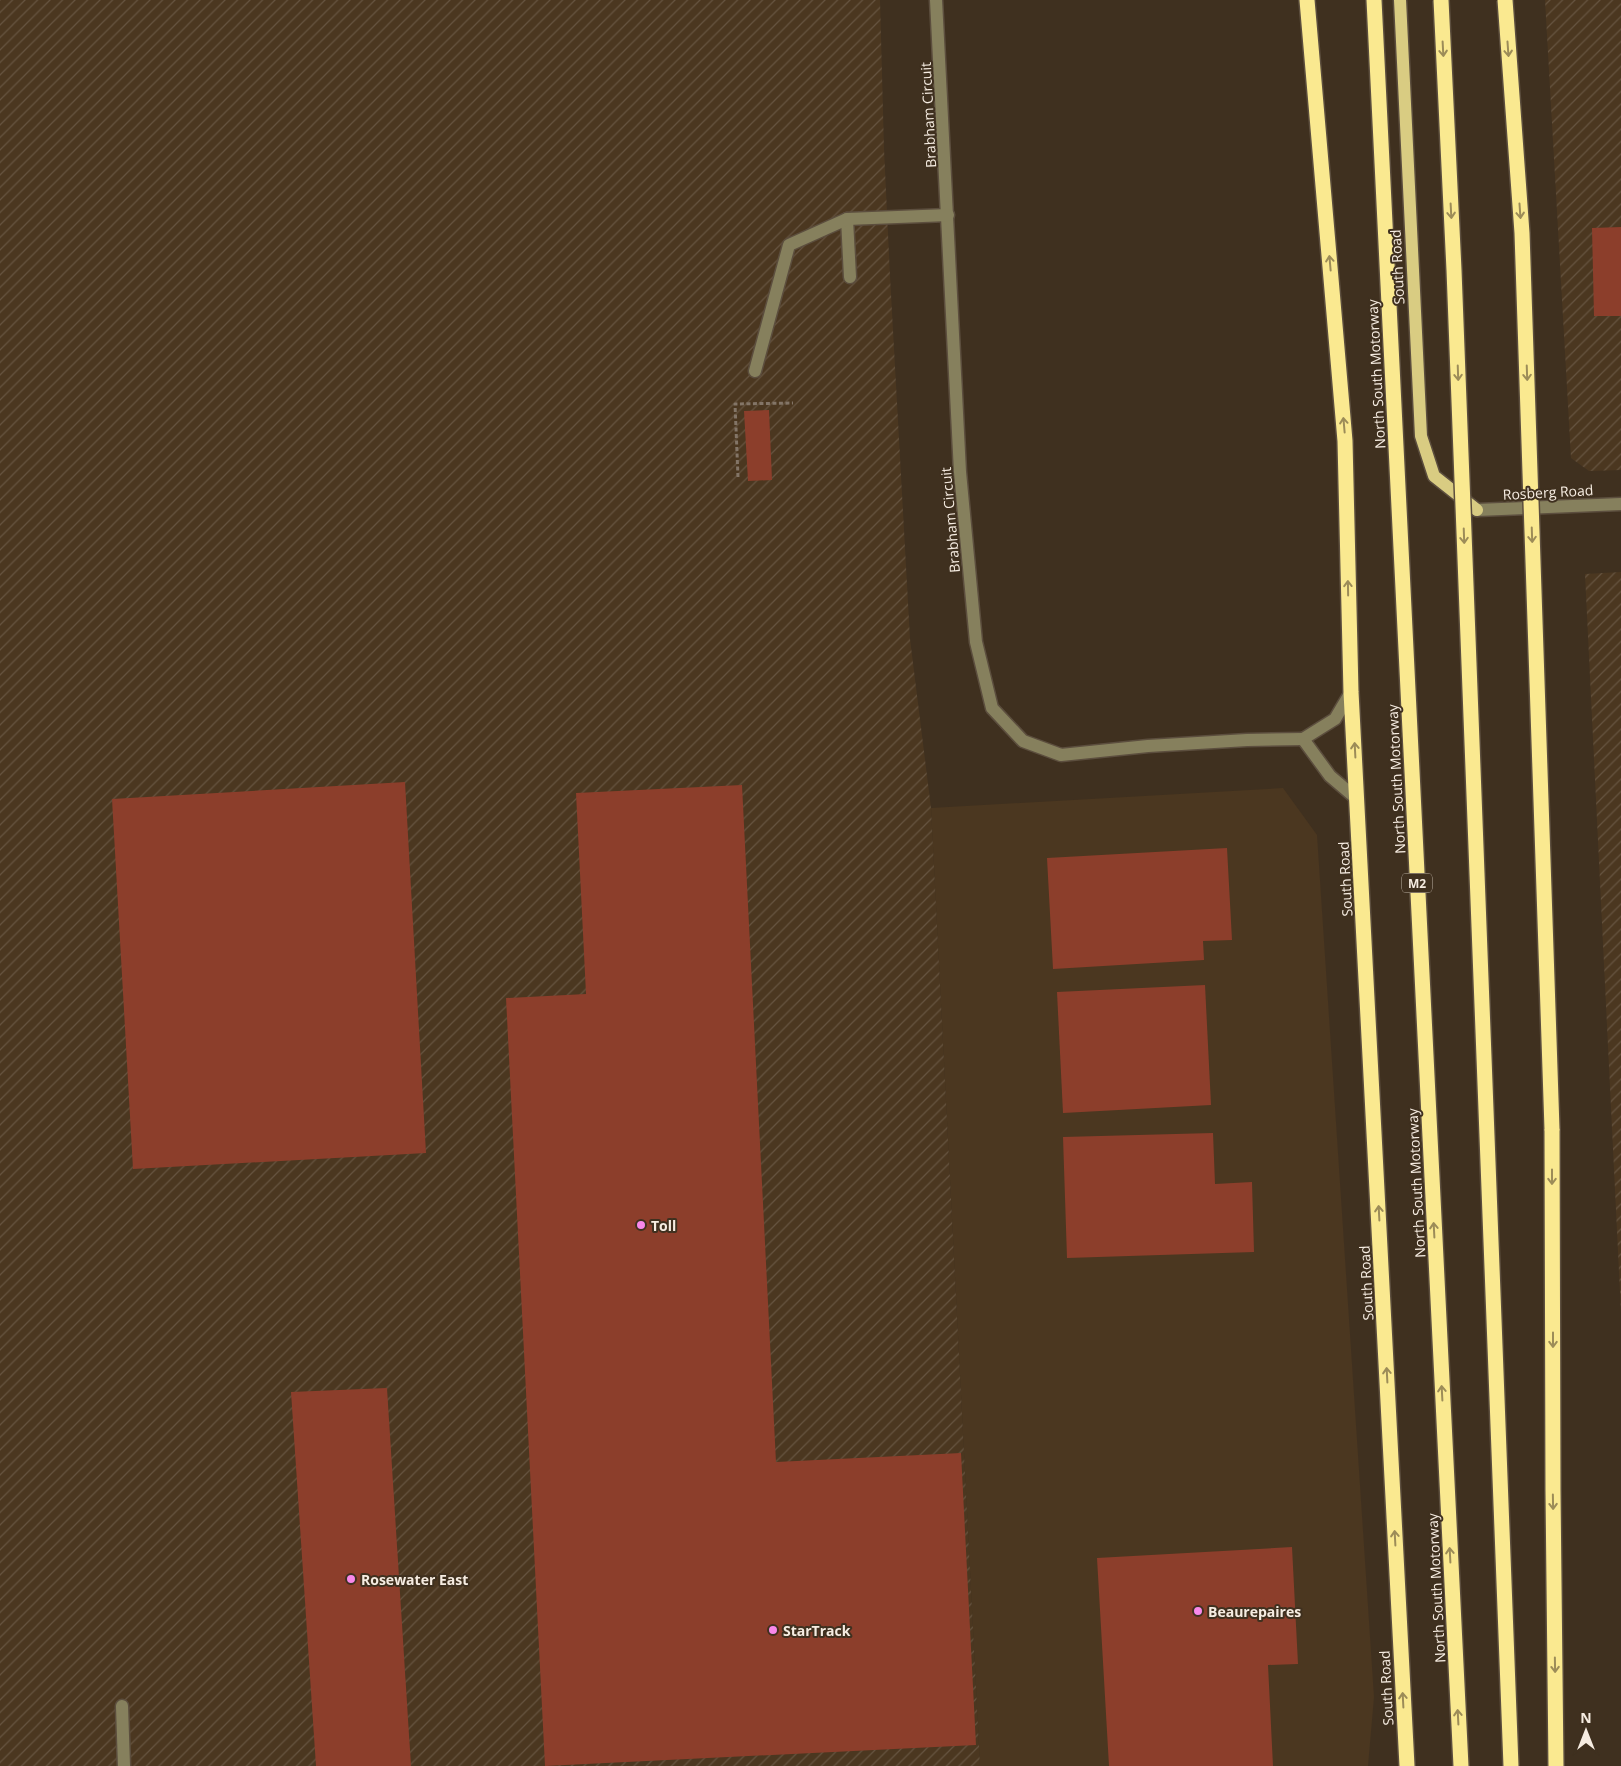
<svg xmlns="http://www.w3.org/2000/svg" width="1621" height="1766" font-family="'Open Sans',sans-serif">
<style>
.built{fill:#4b3720}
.industrial{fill:url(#industrial-furrows)}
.building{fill:#8c3e2b}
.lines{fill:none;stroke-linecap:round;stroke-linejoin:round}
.minor-casing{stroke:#5c4e3e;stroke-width:15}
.major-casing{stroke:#5c4e3e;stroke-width:15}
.highway-casing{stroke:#5c4e3e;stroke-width:18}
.path{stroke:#837567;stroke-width:3;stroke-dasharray:4 2.5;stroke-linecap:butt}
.minor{stroke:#86805d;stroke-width:12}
.major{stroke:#d9cc82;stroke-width:12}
.highway{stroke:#fae990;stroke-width:15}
.highway-bridge-casing{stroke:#5c4e3e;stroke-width:18;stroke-linecap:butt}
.highway-bridge{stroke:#fae990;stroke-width:15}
.oneway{stroke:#9c8c58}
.poi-dot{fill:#f888ea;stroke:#3f301f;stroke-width:2}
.labels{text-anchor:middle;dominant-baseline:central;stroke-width:4;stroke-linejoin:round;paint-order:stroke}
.shield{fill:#3f301f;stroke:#bfb4a7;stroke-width:1}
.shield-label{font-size:12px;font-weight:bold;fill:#f6ece1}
.street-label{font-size:14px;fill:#f6ece1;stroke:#3f301f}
.poi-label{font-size:14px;font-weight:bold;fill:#f6ece1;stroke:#3f301f;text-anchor:start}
</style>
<defs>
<pattern id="industrial-furrows" width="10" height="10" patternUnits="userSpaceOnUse" patternTransform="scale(1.25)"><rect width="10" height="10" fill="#4b3720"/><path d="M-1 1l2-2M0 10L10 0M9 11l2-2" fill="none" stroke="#665440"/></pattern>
</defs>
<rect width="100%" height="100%" fill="#3f301f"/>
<!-- built -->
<polygon class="built" points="1283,788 1317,835 1374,1697 1368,1766 980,1766 931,808"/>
<!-- industrial -->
<g class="industrial">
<polygon points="0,0 880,0 884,149 890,276 910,639 931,808 980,1766 0,1766"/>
<polygon points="1545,0 1621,0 1621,470 1589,471 1571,458"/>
<polygon points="1621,572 1621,1313 1585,574"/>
</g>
<!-- building -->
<g class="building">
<polygon points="1621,227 1621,316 1594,316 1592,228"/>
<polygon points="769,410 772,480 748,481 744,411"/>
<polygon points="405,782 426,1153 133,1169 112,799"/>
<polygon points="742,785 776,1462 961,1453 976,1745 545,1766 506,998 586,994 576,793"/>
<polygon points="1227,848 1232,940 1203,941 1204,960 1053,969 1047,858"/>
<polygon points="1205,985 1211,1105 1063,1113 1057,992"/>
<polygon points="1213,1133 1215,1184 1252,1182 1254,1252 1067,1258 1063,1137"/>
<polygon points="387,1388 411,1766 316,1766 291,1392"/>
<polygon points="1292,1547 1298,1664 1268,1665 1273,1766 1109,1766 1097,1558"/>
</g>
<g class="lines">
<defs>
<g id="minor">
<polyline points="936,0 960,472 976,642 992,708 1023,741 1061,755 1148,746 1247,740 1303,739"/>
<polyline points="847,219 850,277"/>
<polyline points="755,371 789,245 847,219 948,215"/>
<polyline points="1477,510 1621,504"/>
<polyline points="1303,739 1330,776 1357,799"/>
<polyline points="1303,739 1335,719 1351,692"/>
<polyline points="122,1706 124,1766"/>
</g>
<polyline id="major" points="1400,0 1421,436 1434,476 1477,510"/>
<g id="highway">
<polyline points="1307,0 1345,441 1351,692 1407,1766"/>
<polyline points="1374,0 1461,1766"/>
<polyline points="1552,1129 1553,1491 1556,1766"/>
</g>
</defs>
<!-- minor casing -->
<use href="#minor" class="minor-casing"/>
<!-- major casing -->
<use href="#major" class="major-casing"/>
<!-- highway casing -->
<use href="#highway" class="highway-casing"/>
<!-- path -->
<polyline class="path" points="738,477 735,404 793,403"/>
<!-- minor -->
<use href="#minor" class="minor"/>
<!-- major -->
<use href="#major" class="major"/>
<!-- highway -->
<use href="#highway" class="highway"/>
<defs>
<g id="highway-bridge">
<polyline points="1441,0 1454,270 1511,1766"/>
<polyline points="1505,0 1522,233 1552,1129"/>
</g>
</defs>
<!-- highway-bridge casing -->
<use href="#highway-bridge" class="highway-bridge-casing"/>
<!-- highway-bridge -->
<use href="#highway-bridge" class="highway-bridge"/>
</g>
<!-- one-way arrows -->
<defs><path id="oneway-shaft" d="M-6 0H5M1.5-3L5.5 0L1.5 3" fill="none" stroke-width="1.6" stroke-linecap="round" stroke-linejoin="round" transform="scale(1.25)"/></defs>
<g class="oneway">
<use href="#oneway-shaft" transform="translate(1443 49) rotate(87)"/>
<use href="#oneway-shaft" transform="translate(1508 49) rotate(86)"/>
<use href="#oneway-shaft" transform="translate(1451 211) rotate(87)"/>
<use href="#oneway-shaft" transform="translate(1520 211) rotate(86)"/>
<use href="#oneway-shaft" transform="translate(1330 263) rotate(-95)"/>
<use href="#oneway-shaft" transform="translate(1458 373) rotate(88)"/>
<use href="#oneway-shaft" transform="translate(1527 373) rotate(88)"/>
<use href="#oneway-shaft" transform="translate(1344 425) rotate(-95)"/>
<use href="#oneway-shaft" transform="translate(1532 535) rotate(88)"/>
<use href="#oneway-shaft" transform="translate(1464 536) rotate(88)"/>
<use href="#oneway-shaft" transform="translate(1348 588) rotate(-91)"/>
<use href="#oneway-shaft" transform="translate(1355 750) rotate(-93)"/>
<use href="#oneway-shaft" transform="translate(1552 1177) rotate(90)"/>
<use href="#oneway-shaft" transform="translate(1379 1213) rotate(-93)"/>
<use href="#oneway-shaft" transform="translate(1434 1230) rotate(-93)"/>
<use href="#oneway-shaft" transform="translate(1553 1340) rotate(90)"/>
<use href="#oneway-shaft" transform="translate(1387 1375) rotate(-93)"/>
<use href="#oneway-shaft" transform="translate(1442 1393) rotate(-93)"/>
<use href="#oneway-shaft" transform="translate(1553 1502) rotate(89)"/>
<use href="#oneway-shaft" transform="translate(1395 1538) rotate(-93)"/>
<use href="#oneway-shaft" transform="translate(1450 1555) rotate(-93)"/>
<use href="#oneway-shaft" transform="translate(1555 1665) rotate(89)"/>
<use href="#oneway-shaft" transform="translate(1403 1700) rotate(-93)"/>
<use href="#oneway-shaft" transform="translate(1458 1717) rotate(-93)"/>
</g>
<!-- markers -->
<g class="poi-dot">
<circle cx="641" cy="1225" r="5"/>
<circle cx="351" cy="1579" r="5"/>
<circle cx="1198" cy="1611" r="5"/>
<circle cx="773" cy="1630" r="5"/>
</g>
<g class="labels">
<!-- shield labels -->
<rect class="shield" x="1402" y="873.5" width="30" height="19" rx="4"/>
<g class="shield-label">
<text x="1417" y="883">M2</text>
</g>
<!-- street labels -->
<g class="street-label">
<text transform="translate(928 115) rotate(-93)">Brabham Circuit</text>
<text transform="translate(1397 267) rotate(-93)">South Road</text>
<text transform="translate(1376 374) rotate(-93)">North South Motorway</text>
<text transform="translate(1548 492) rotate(-3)">Rosberg Road</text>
<text transform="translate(950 520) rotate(-95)">Brabham Circuit</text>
<text transform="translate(1396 779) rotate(-93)">North South Motorway</text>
<text transform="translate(1345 879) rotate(-93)">South Road</text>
<text transform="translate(1416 1183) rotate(-93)">North South Motorway</text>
<text transform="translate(1366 1283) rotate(-93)">South Road</text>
<text transform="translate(1436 1588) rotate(-93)">North South Motorway</text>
<text transform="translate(1386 1688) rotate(-93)">South Road</text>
</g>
<!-- poi labels -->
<g class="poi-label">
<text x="651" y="1225">Toll</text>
<text x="361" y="1579">Rosewater East</text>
<text x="1208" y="1611">Beaurepaires</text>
<text x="783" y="1630">StarTrack</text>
</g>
</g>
<!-- north arrow -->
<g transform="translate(1586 1731)" stroke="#3f301f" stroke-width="4" paint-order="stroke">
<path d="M0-4L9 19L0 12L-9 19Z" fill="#f6ece1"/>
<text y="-8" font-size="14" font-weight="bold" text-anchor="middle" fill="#f6ece1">N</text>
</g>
</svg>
